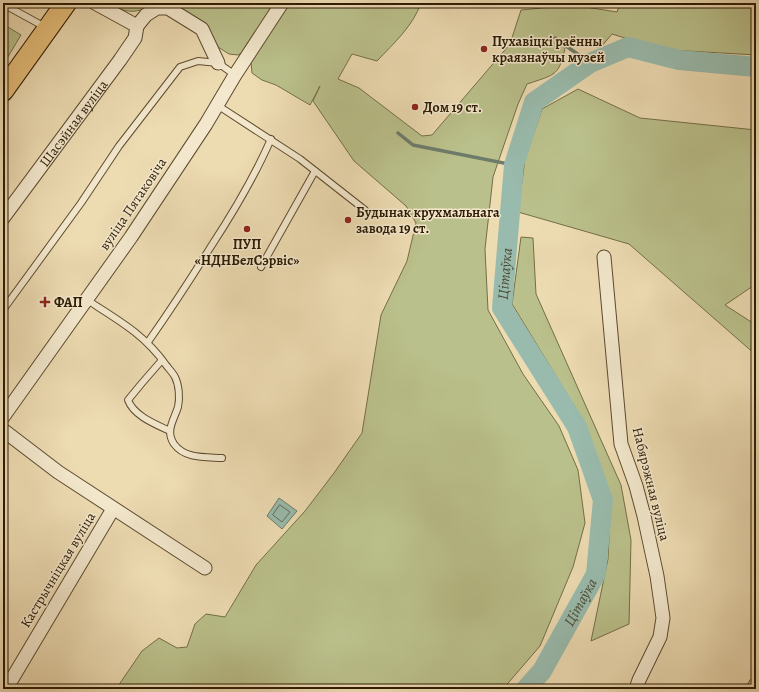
<svg xmlns="http://www.w3.org/2000/svg" width="759" height="692" font-family="Alegreya,serif">
<style>
.green{fill:#bac08b;stroke:#746e47}
.water{fill:#99bbad;stroke:#6e7b69}
.lines{fill:none;stroke-linecap:round;stroke-linejoin:round}
.shore{stroke:#636b58;stroke-width:1}
.stream{stroke:#6e7b69;stroke-width:3.5}
.river{stroke:#99bbad;stroke-width:20}
.service-casing{stroke:#5d4b2f;stroke-width:8}
.minor-casing{stroke:#5d4b2f;stroke-width:15}
.primary-casing{stroke:#2d1b03;stroke-width:22}
.service{stroke:#f3e8cd;stroke-width:6}
.minor{stroke:#f3e8cd;stroke-width:13}
.primary{stroke:#e6be79;stroke-width:20}
.poi-dot{fill:#8f2418;stroke:#f3e8cd;stroke-width:1.5}
.labels{text-anchor:middle;dominant-baseline:central;stroke-width:3;stroke-linejoin:round;paint-order:stroke}
.poi-label{font-size:14px;font-weight:bold;fill:#2d1b03;stroke:#f3e8cd;text-anchor:start}
.street-label{font-size:14px;fill:#2d1b03;stroke:#f3e8cd}
.water-label{font-size:15px;font-style:italic;fill:#4d4b36;stroke:#f3e8cd}
</style>
<rect width="100%" height="100%" fill="#eddbb2"/>
<filter id="stains"><feTurbulence type="fractalNoise" baseFrequency=".005" numOctaves="4"/><feColorMatrix values="0 0 0 0 .2 0 0 0 0 .09 0 0 0 0 .02 0 0 0 .5 -.17"/></filter>
<radialGradient id="worn" r=".72"><stop offset=".6" stop-color="#630" stop-opacity="0"/><stop offset="1" stop-color="#630" stop-opacity=".3"/></radialGradient>
<!-- green -->
<g class="green">
<path d="M 107,3 L 155,3 C 135,15 127,13 107,3 Z"/>
<polygon points="170,3 275,3 247,50 238,55 229,54 218,47 205,27 189,13"/>
<path d="M 288,3 L 421,3 C 413,26 394,43 377,61 L 352,54 L 338,79 L 359,88 L 422,136 L 432,135 L 510,44 L 521,10 L 573,5 L 617,12 L 620,3 L 756,3 L 756,55 L 670,50 L 641,43 L 612,34 L 601,47 L 566,44 C 559,76 557,74 527,84 L 518,104 L 493,177 L 485,249 L 488,310 L 523,374 L 559,426 L 578,470 L 585,523 L 573,567 L 540,646 L 503,689 L 116,689 L 142,651 L 159,638 L 177,648 L 187,647 L 195,624 L 206,614 L 225,617 L 256,565 L 305,511 L 334,473 L 362,433 L 381,315 L 407,261 L 416,223 L 406,206 L 354,161 L 313,101 L 320,86 L 310,105 L 276,85 L 262,80 L 252,73 L 251,62 Z"/>
<polygon points="3,24 21,35 3,65"/>
<polygon points="578,89 640,118 756,130 756,284 725,305 756,325 756,355 629,244 518,212 525,159 542,109"/>
<polygon points="521,237 533,238 536,294 621,485 631,540 629,624 591,641 608,559 611,496 584,422 512,304"/>
</g>
<!-- water -->
<polygon class="water" points="279,498 297,511 282,529 267,516"/>
<g class="lines">
<!-- shore -->
<polygon class="shore" points="280,505 290,512 282,522 273,515"/>
<!-- stream -->
<g class="stream">
<polyline points="555,38 590,63"/>
<polyline points="398,133 413,145 514,165"/>
</g>
<!-- river -->
<path class="river" id="s1" d="M 526,689 L 542,671 L 596,574 L 603,500 L 577,427 L 502,308 L 514,165 L 534,102 L 590,63 L 628,47 L 679,60 L 756,67"/>
<defs>
<g id="service">
<polyline points="3,4 45,27"/>
<polyline points="217,105 300,159 365,210"/>
<polyline points="261,267 315,171"/>
<path d="M 87,300 C 118,320 144,334 166,365 C 169,369 173,373 175,377 C 179,385 180,398 178,407 C 174,420 165,431 174,444 C 185,459 205,457 222,458"/>
<polyline points="3,310 81,203 119,146 180,67 198,61 218,63 235,75"/>
<path d="M 148,342 C 169,312 190,280 210,248 C 233,213 254,178 271,139"/>
<path d="M 162,360 L 142,383 L 128,400 C 134,416 155,424 170,431"/>
</g>
<g id="minor">
<polyline points="95,3 137,26"/>
<polyline points="137,26 146,15 157,8 168,8 202,29 218,63"/>
<path id="s2" d="M 3,218 L 120,60 L 135,38 L 137,26"/>
<polyline points="604,257 621,444 636,486 644,516 657,576 663,618 660,637 639,680 636,689"/>
<polyline points="3,417 131,237 206,124 235,75 282,3"/>
<polyline points="3,430 58,472 205,568"/>
<polyline points="6,689 113,509"/>
<polyline points="753,689 756,684"/>
</g>
<polyline id="primary" points="3,91 66,3"/>
</defs>
<!-- service casing -->
<use href="#service" class="service-casing"/>
<!-- minor casing -->
<use href="#minor" class="minor-casing"/>
<!-- primary casing -->
<use href="#primary" class="primary-casing"/>
<!-- service -->
<use href="#service" class="service"/>
<!-- minor -->
<use href="#minor" class="minor"/>
<!-- primary -->
<use href="#primary" class="primary"/>
</g>
<!-- markers -->
<g class="poi-dot">
<circle cx="484" cy="49" r="4"/>
<circle cx="415" cy="107" r="4"/>
<circle cx="348" cy="220" r="4"/>
<circle cx="247" cy="229" r="4"/>
<path d="M43 296h4v4h4v4h-4v4h-4v-4h-4v-4h4z"/>
</g>
<g class="labels">
<!-- poi labels -->
<g class="poi-label">
<text x="492" y="41">Пухавіцкі раённы<tspan x="492" dy="16">краязнаўчы музей</tspan></text>
<text x="423" y="107">Дом 19 ст.</text>
<text x="356" y="212">Будынак крухмальнага<tspan x="356" dy="16">завода 19 ст.</tspan></text>
<text x="247" y="244" text-anchor="middle">ПУП<tspan x="247" dy="16">«НДНБелСэрвіс»</tspan></text>
<text x="54" y="302">ФАП</text>
</g>
<!-- street labels -->
<g class="street-label">
<text stroke="none"><textPath href="#s2" startOffset="118">Шасэйная вуліца</textPath></text>
<text transform="translate(133 204) rotate(-56)">вуліца Пятаковіча</text>
<text transform="translate(651 484) rotate(76)">Набярэжная вуліца</text>
<text transform="translate(58 570) rotate(-59)">Кастрычніцкая вуліца</text>
</g>
<!-- water labels -->
<g class="water-label">
<text stroke="none"><textPath href="#s1" startOffset="462">Цітаўка</textPath></text>
<text stroke="none"><textPath href="#s1" startOffset="103">Цітаўка</textPath></text>
</g>
</g>
<!-- margin -->
<rect width="759" height="692" fill="none" stroke="#eddbb2" stroke-width="16"/>
<rect x="4" y="4" width="751" height="684" fill="none" stroke="#2d1b03" stroke-width="2"/>
<rect x="8" y="8" width="743" height="676" fill="none" stroke="#2d1b03"/>
<rect width="100%" height="100%" filter="url(#stains)"/>
<rect width="100%" height="100%" fill="url(#worn)"/>
</svg>
